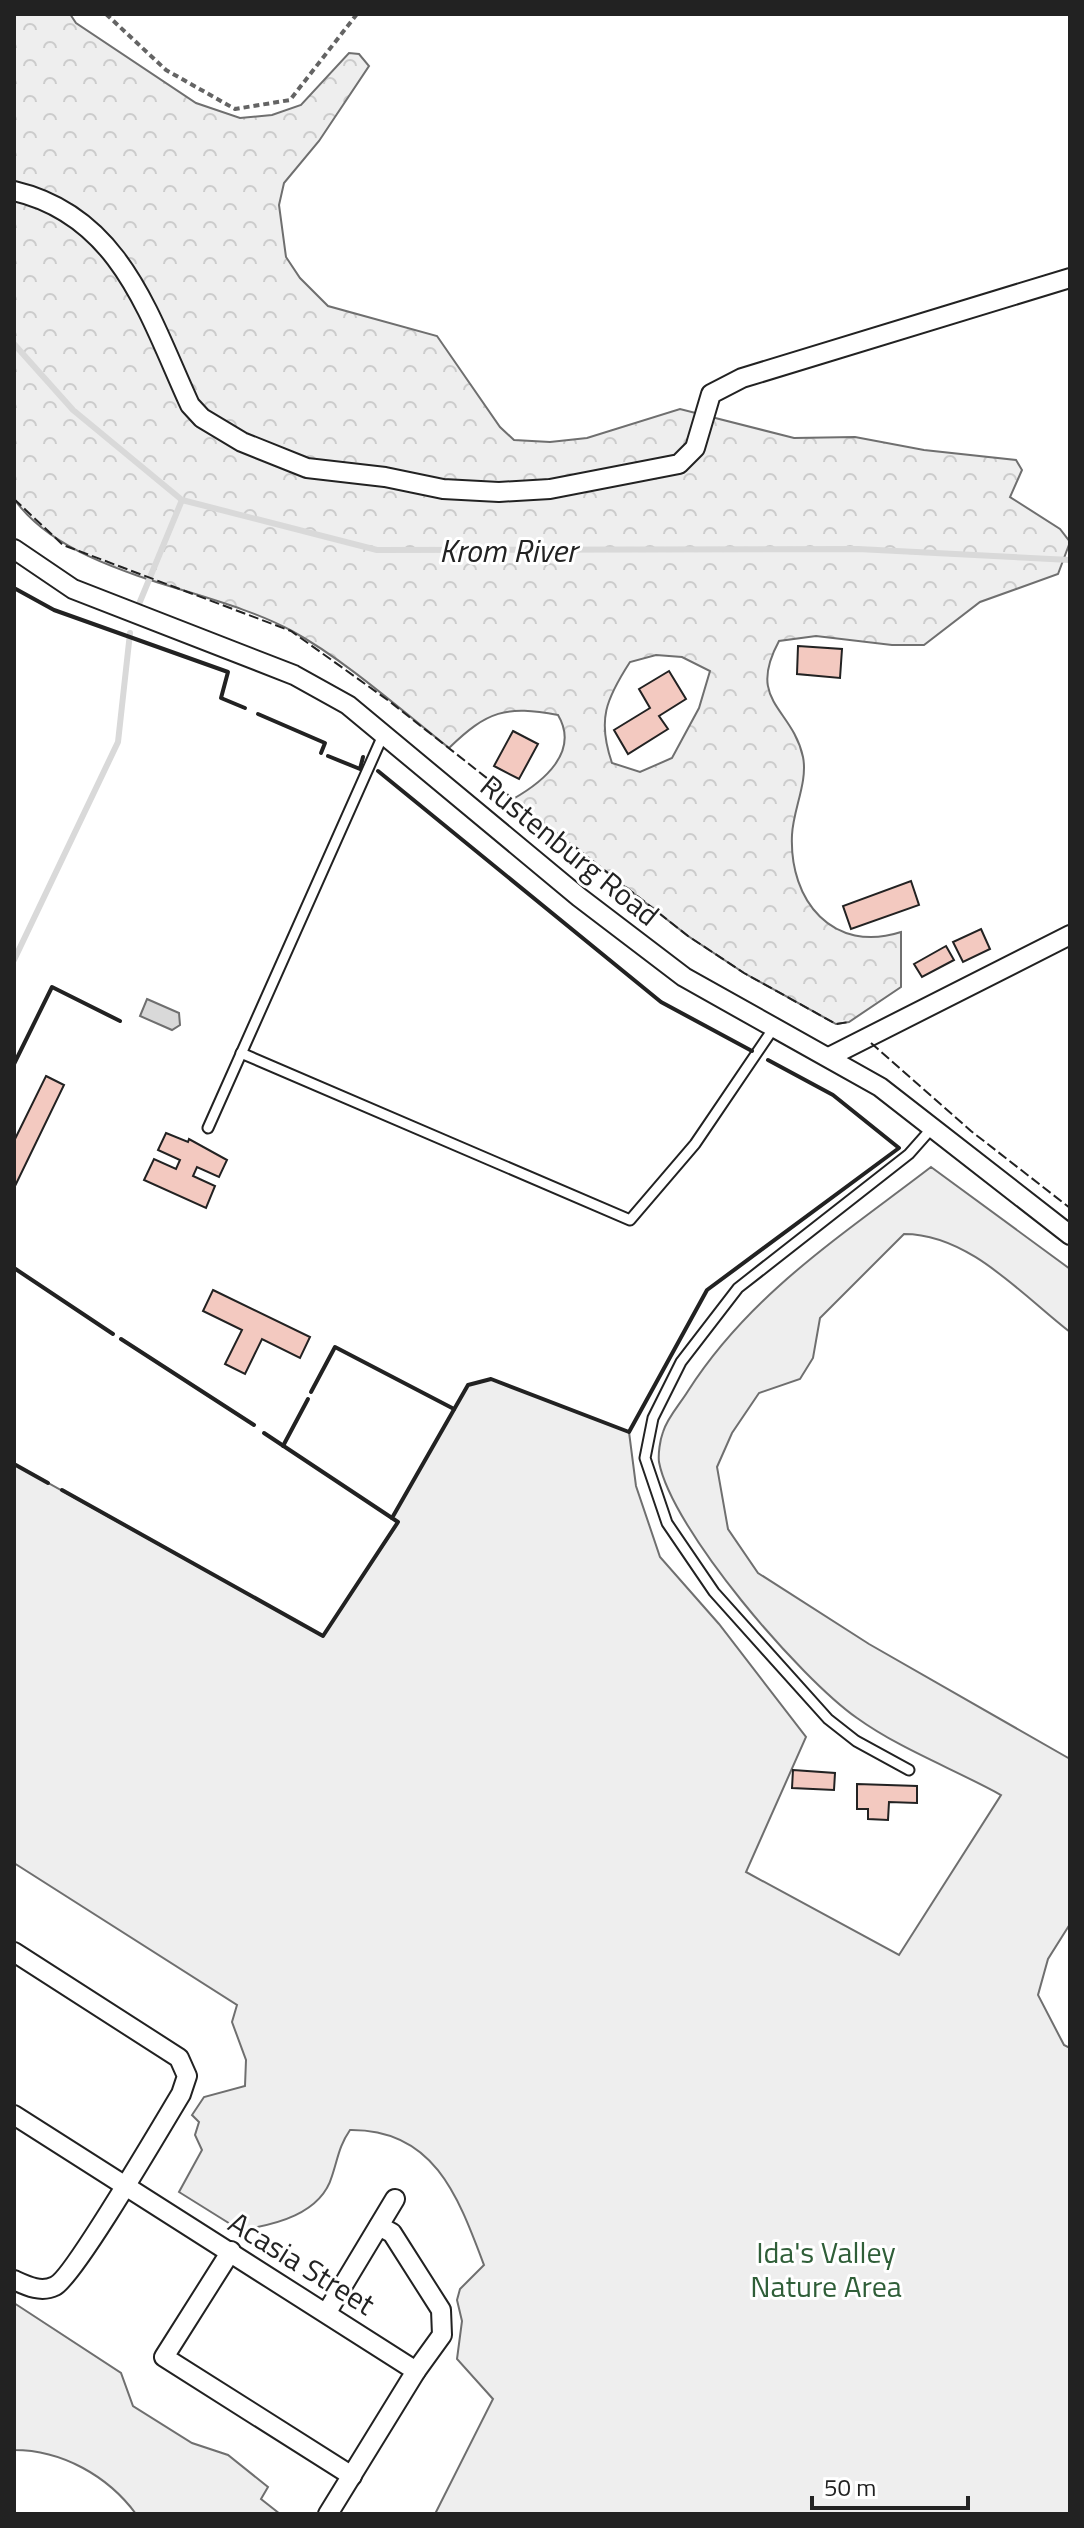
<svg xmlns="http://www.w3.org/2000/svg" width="1084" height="2528" font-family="'Titillium Web',sans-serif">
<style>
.green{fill:#eee;stroke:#6f6f6f;stroke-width:2}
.forest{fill:url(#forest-crowns);stroke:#6f6f6f;stroke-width:2;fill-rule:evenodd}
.water{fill:#d9d9d9;stroke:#6f6f6f;stroke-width:2}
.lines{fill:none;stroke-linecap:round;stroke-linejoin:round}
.stream{stroke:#d9d9d9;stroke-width:6}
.building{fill:#f3c9c0;stroke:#222;stroke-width:2}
.lane-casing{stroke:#222;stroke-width:13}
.street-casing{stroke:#222;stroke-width:22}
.path{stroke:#646464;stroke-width:4;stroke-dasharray:6 4;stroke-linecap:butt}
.lane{stroke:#fff;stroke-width:9}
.street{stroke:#fff;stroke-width:18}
.fence{stroke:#222;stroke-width:2;stroke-dasharray:10 4;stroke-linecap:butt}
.wall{stroke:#222;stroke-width:4}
.labels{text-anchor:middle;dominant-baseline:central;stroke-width:6;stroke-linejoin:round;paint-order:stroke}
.street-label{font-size:30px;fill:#222;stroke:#fff}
.park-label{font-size:30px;fill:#2f5e38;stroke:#fff}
.water-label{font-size:32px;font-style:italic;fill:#222;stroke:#fff}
</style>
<defs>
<pattern id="forest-crowns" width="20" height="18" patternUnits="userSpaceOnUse" patternTransform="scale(2)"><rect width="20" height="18" fill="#eee"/><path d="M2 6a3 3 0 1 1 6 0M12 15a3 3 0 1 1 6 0" fill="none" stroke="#ccc"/></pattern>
</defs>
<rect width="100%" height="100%" fill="#fff"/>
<!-- green -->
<g class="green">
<path d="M 931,1167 L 1070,1269 L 1070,1332 C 1022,1295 969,1234 904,1234 L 820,1318 L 813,1358 L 800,1379 L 759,1393 L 732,1433 L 717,1467 L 728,1529 L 758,1573 L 869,1644 L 1070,1759 L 1070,1924 L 1048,1959 L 1038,1995 L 1064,2045 L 1070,2048 L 1070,2514 L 435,2514 L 493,2399 L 457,2359 L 462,2321 L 457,2300 L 460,2289 L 484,2265 C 458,2196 434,2129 350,2130 C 339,2146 338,2158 332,2176 C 321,2214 275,2225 240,2230 L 179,2192 L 202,2150 L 195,2135 L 199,2122 L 192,2115 L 204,2097 L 245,2086 L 246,2060 L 232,2022 L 237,2005 L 14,1863 L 14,1464 L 323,1636 L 398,1523 L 392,1518 L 468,1385 L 491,1379 L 629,1432 L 636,1486 L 660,1557 L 719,1624 L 806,1737 L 746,1872 L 899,1955 L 1001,1795 C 954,1769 900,1749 857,1718 C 800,1678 672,1530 659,1462 C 658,1454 660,1440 663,1432 C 667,1418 680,1404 688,1391 C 750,1294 841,1236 931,1167 Z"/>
<path d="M 14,2303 L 121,2373 L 133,2406 L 192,2443 L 228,2455 L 268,2487 L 261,2499 L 280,2514 L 136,2514 C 108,2476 62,2450 14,2450 Z"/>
</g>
<!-- forest -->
<path class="forest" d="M 14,14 L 70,14 L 76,23 L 196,103 L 240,118 L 272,115 L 301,105 L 349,53 L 359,54 L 369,66 L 319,141 L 284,183 L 279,205 L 286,257 L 300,278 L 328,306 L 437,336 L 500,427 L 514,440 L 550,442 L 587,438 L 680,409 L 794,438 L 855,437 L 924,450 L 1016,460 L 1022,470 L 1010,497 L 1060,529 L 1070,542 L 1058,574 L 980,602 L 924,645 L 892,645 L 816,636 L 779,641 C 746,702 792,707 803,757 C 808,782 793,810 792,835 C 789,901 833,954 901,932 L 901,987 L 849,1022 L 836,1024 L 744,973 L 688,936 L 513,799 C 543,782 580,752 558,715 C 506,705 487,711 449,748 C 401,710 345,660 292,631 C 210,586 71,578 14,499 ZM 656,655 L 682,657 L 710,671 L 699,708 L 672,758 L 640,772 L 612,763 C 597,720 606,699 630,662 Z"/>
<!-- water -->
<polygon class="water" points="147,999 179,1013 180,1025 172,1030 140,1016"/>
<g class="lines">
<!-- stream -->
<g class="stream">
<polyline points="14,344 73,410 182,500 377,550 858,549 1070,560"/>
<polyline points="139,604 182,500"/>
<polyline points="14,960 118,742 130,633"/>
</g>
</g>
<!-- building -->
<g class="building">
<polygon points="798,646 842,649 840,678 797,674"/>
<polygon points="669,671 686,699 659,716 668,729 628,754 614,730 650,708 639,689"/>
<polygon points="513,731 538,744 519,779 494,766"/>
<polygon points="911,881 919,905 851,929 843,906"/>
<polygon points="981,929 990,949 963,962 953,942"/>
<polygon points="946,946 954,960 922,977 914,964"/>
<polygon points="46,1076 64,1085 15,1186 14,1141"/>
<polygon points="166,1133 188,1142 189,1139 227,1160 219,1177 197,1167 193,1176 215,1186 206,1208 144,1180 154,1159 176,1169 180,1160 158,1150"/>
<polygon points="213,1290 310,1337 300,1358 262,1339 245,1374 225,1364 242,1330 203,1311"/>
<polygon points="793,1770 835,1773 834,1790 792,1788"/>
<polygon points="857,1784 917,1786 917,1803 889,1802 888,1820 868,1819 868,1809 857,1809"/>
</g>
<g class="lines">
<defs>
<g id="lane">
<polyline points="241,1053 630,1220 695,1144 773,1029"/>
<polyline points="208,1128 384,733"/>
<polyline points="909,1770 856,1741 828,1719 714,1592 667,1523 645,1458 653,1418 681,1362 738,1288 909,1154 932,1128"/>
</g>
<g id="street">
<path d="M 14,191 C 121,216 149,316 190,405 L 202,418 L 242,442 L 307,468 L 385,477 L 443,489 L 499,492 L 550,489 L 679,464 L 695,448 L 711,394 L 742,378 L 1070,278"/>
<polyline points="14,549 73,589 294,675 348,705 579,897 684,977 880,1087 1070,1235"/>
<polyline points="829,1057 1070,935"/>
<path d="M 14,1952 L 179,2058 L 187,2076 L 181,2094 C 164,2122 73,2278 55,2286 C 41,2293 27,2286 14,2280"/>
<polyline points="14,2115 416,2371 328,2514"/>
<polyline points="379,2226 392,2233 441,2310 442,2335 416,2371"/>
<polyline points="231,2251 164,2357 352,2476"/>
<polyline points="327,2312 395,2199"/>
</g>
</defs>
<!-- lane casing -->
<use href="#lane" class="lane-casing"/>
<!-- street casing -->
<use href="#street" class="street-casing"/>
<!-- path -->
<polyline class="path" points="106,14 166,70 235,109 290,100 357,14"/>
<!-- lane -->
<use href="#lane" class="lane"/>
<!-- street -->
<use href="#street" class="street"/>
<!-- fence -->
<g class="fence">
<polyline points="14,499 63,545 291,631 389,701 549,827"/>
<polyline points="560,835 688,936 744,973 836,1024 849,1022"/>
<polyline points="871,1043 971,1131 1070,1208"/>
</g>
<!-- wall -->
<g class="wall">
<polyline points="14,588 54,610 228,672 221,698 245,708"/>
<polyline points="258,714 325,743 321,753"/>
<polyline points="328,756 360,769 363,757"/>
<polyline points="378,771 661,1002 752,1051"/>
<polyline points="14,1064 52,987 120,1021"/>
<polyline points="14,1268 113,1334"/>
<polyline points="121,1339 254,1425"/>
<polyline points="311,1392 335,1347 454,1409"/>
<polyline points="264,1433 392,1518"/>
<polyline points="283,1446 308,1399"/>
<polyline points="14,1464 48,1483"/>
<polyline points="62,1490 323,1636 398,1522 392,1518 468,1385 491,1379 629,1432 707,1290 899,1148 833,1095 768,1060"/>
</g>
</g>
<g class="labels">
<!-- street labels -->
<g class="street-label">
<text transform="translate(570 850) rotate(39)">Rustenburg Road</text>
<text transform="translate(302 2263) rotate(32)">Acasia Street</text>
</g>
<!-- park labels -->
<g class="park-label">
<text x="826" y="2252">Ida's Valley<tspan x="826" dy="34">Nature Area</tspan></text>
</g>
<!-- water labels -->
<g class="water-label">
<text x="508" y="550">Krom River</text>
</g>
</g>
<!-- border -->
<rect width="1084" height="2528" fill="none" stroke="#222222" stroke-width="32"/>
<!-- scale -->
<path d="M812 2496v12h156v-12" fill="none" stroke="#222222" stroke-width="4"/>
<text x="824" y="2496" font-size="24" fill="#222222" stroke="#ffffff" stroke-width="6" paint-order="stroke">50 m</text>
</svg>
